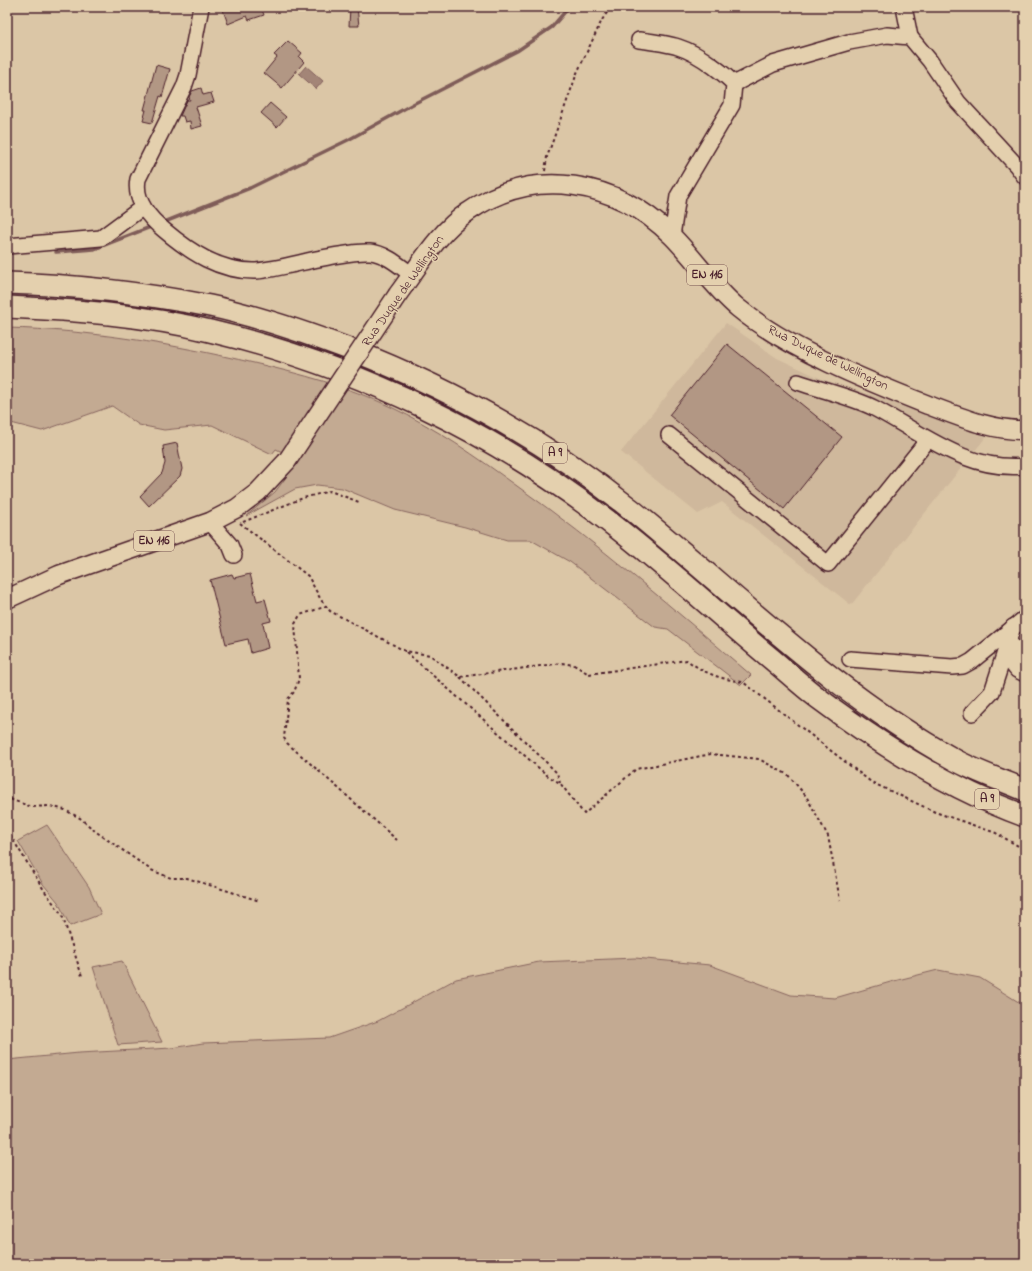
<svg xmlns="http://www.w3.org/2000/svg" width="1032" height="1271" font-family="'Indie Flower',sans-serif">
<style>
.built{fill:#cfb89c}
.green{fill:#c3aa92;stroke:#86645e}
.water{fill:#a38577;stroke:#7f5c59}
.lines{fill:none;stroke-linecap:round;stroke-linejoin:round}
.stream{stroke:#7f5c59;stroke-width:3.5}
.building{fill:#b29784;stroke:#4a1f2b}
.minor-casing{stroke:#4a1f2b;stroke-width:18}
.major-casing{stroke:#4a1f2b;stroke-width:21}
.highway-casing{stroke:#4a1f2b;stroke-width:24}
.path{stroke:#4a1f2b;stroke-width:2;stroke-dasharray:3 3;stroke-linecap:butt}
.minor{stroke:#e4d0ae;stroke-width:15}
.major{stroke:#e4d0ae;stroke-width:18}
.highway{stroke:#e4d0ae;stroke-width:21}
.major-bridge-casing{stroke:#4a1f2b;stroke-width:21;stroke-linecap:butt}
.major-bridge{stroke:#e4d0ae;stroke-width:18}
.labels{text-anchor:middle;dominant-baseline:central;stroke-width:3;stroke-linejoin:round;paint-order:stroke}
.shield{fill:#e4d0ae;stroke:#785452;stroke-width:1}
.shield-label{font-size:12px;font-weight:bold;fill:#4a1f2b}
.street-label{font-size:13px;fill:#4a1f2b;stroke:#e4d0ae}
</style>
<rect width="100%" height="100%" fill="#dbc6a6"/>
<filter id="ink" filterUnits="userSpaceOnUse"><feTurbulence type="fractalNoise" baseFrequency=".025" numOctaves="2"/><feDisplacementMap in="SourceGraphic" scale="8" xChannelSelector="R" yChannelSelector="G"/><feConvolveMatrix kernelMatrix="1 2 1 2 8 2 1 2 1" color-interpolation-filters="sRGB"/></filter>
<g filter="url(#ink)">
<!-- built -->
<polygon class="built" points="726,323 777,358 824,380 888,400 986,437 851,605 722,502 698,514 621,452"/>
<!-- green -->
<g class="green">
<path d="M 7,328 C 91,330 172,344 254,363 C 301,374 347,386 391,407 C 436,428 477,457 517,486 C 599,544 675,610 751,675 L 741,685 L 668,629 L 655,627 L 570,562 L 531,540 L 507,540 L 465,527 L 395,510 L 342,488 L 317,485 L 295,489 L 246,516 L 275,492 L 299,460 L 276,449 L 272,454 L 212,425 L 164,430 L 139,425 L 112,406 L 42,431 L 7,422 Z"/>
<polygon points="47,825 89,887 101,914 70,926 58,902 43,884 18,841"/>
<polygon points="635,958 710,965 791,995 835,998 894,981 938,970 980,978 1025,1006 1025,1264 7,1264 7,1060 79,1053 172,1048 203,1043 329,1038 378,1021 456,979 539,962"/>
<polygon points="122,961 162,1042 118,1045 93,967"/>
</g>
<!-- water -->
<polygon class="water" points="306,66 323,81 316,89 299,74"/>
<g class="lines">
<!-- stream -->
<g class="stream">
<polyline points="162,223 250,188 348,140 413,104 517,51 552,27 569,7"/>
<polyline points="56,252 94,249 153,226"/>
</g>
</g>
<!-- building -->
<g class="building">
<polygon points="222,7 261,7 264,15 249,20 247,16 228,24"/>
<polygon points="350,7 357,7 359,26 349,26"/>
<polygon points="288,41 302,53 299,57 304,62 282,88 264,73 277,57 274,55"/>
<polygon points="156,65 170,69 162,97 160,96 152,123 143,121 146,110 144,110"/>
<polygon points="201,88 203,95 211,93 214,102 196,107 202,126 191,129 190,121 185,122 183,116 180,116 187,100 190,100 189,97 192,91"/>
<polygon points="270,103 286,117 277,127 261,113"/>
<polygon points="727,344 842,437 784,509 669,415"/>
<polygon points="177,443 182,469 180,476 149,506 140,496 162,473 165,463 163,446"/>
<polygon points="232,574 234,578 250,574 257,601 265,599 271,621 263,623 268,648 251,653 248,639 226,644 210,580"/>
</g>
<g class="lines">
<defs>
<g id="minor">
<path d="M 201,7 L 188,75 L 184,87 L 138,179 C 134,200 148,217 164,230 C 190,252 220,272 256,271 C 280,269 304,261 328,257 C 341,255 356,251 370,252 C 385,253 400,266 412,275"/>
<polyline points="904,7 910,37"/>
<path d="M 639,40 C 672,44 686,46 713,66 C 721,72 728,77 734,84 L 732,105 L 678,196 L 672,236"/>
<polyline points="734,84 773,64 849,42 887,35 910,37 930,61 958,102 1017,166 1025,177"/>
<polyline points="7,246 101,238 143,207"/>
<path d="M 798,382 C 821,390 852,397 874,408 C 922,433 967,472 1025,466"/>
<polyline points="669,435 828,564 927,441"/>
<polyline points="210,522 230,545 234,555"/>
<polyline points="1009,642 1016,650 1013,665 1017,670 1025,674"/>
<polyline points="850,659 952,667 963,666 972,661 1025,618"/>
<polyline points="972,713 992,692 1013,627"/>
</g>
<g id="major">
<path d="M 398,294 C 419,266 438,232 468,212 C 535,165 616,181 672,236 C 695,259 713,287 738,308 C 788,349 867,381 928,405 C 958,416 992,431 1025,430"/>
<polyline points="7,599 59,575 210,522 237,508 258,492 287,461"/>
</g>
<g id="highway">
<path d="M 7,283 C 75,285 143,293 210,306 C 257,316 304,332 349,349 C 452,389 546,441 632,510 C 738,596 835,694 955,760 C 977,772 1002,780 1025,790"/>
<path d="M 7,307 C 75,310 144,315 210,331 C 358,366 498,434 617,528 C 669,569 718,614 768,656 C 785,670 801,685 818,698 C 878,743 953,790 1025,816"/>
</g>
</defs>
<!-- minor casing -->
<use href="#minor" class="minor-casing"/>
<!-- major casing -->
<use href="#major" class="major-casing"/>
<!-- highway casing -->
<use href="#highway" class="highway-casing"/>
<!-- path -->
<g class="path">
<polyline points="545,171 547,157 577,73 602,20 611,7"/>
<polyline points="243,522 303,498 330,491 359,502"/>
<path d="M 240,523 L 308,576 L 321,600 L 330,611 L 405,651 L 430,655 L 460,677 L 562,663 L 574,665 L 589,674 L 687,660 C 705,674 721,679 743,682 L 871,782 L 935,812 L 996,833 L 1025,850"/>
<polyline points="327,606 300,615 295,624 299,679 294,692 288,699 284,738 287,743 397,840"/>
<polyline points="406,652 548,776 560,783 584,814 636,769 711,754 759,759 788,775 806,796 828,836 840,900"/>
<polyline points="460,677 557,773 560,783"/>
<polyline points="7,794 12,800 32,807 50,806 65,810 80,818 95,831 151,870 171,878 187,878 260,901"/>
<polyline points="7,830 44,890 62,915 82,976"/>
<polyline points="1021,1131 1025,1132"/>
</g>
<!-- minor -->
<use href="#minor" class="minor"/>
<!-- major -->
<use href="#major" class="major"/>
<!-- highway -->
<use href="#highway" class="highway"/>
<defs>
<polyline id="major-bridge" points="287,461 398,294"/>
</defs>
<!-- major-bridge casing -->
<use href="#major-bridge" class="major-bridge-casing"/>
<!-- major-bridge -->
<use href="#major-bridge" class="major-bridge"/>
</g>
</g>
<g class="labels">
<!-- shield labels -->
<g class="shield">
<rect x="687" y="265" width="40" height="20" rx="3"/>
<rect x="543" y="443" width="24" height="20" rx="3"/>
<rect x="134" y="531" width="40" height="20" rx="3"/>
<rect x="975" y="789" width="24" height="20" rx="3"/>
</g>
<g class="shield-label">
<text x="707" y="275">EN 116</text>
<text x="555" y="453">A 9</text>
<text x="154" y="541">EN 116</text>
<text x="987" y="799">A 9</text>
</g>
<!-- street labels -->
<g class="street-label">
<text transform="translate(403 291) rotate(-55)">Rua Duque de Wellington</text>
<text transform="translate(828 358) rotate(26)">Rua Duque de Wellington</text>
</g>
</g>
<!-- margin -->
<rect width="1032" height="1271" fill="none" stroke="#e4d0ae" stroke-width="24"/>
<rect x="12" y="12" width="1008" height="1247" fill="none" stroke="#4a1f2b" stroke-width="1.5" filter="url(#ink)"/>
</svg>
